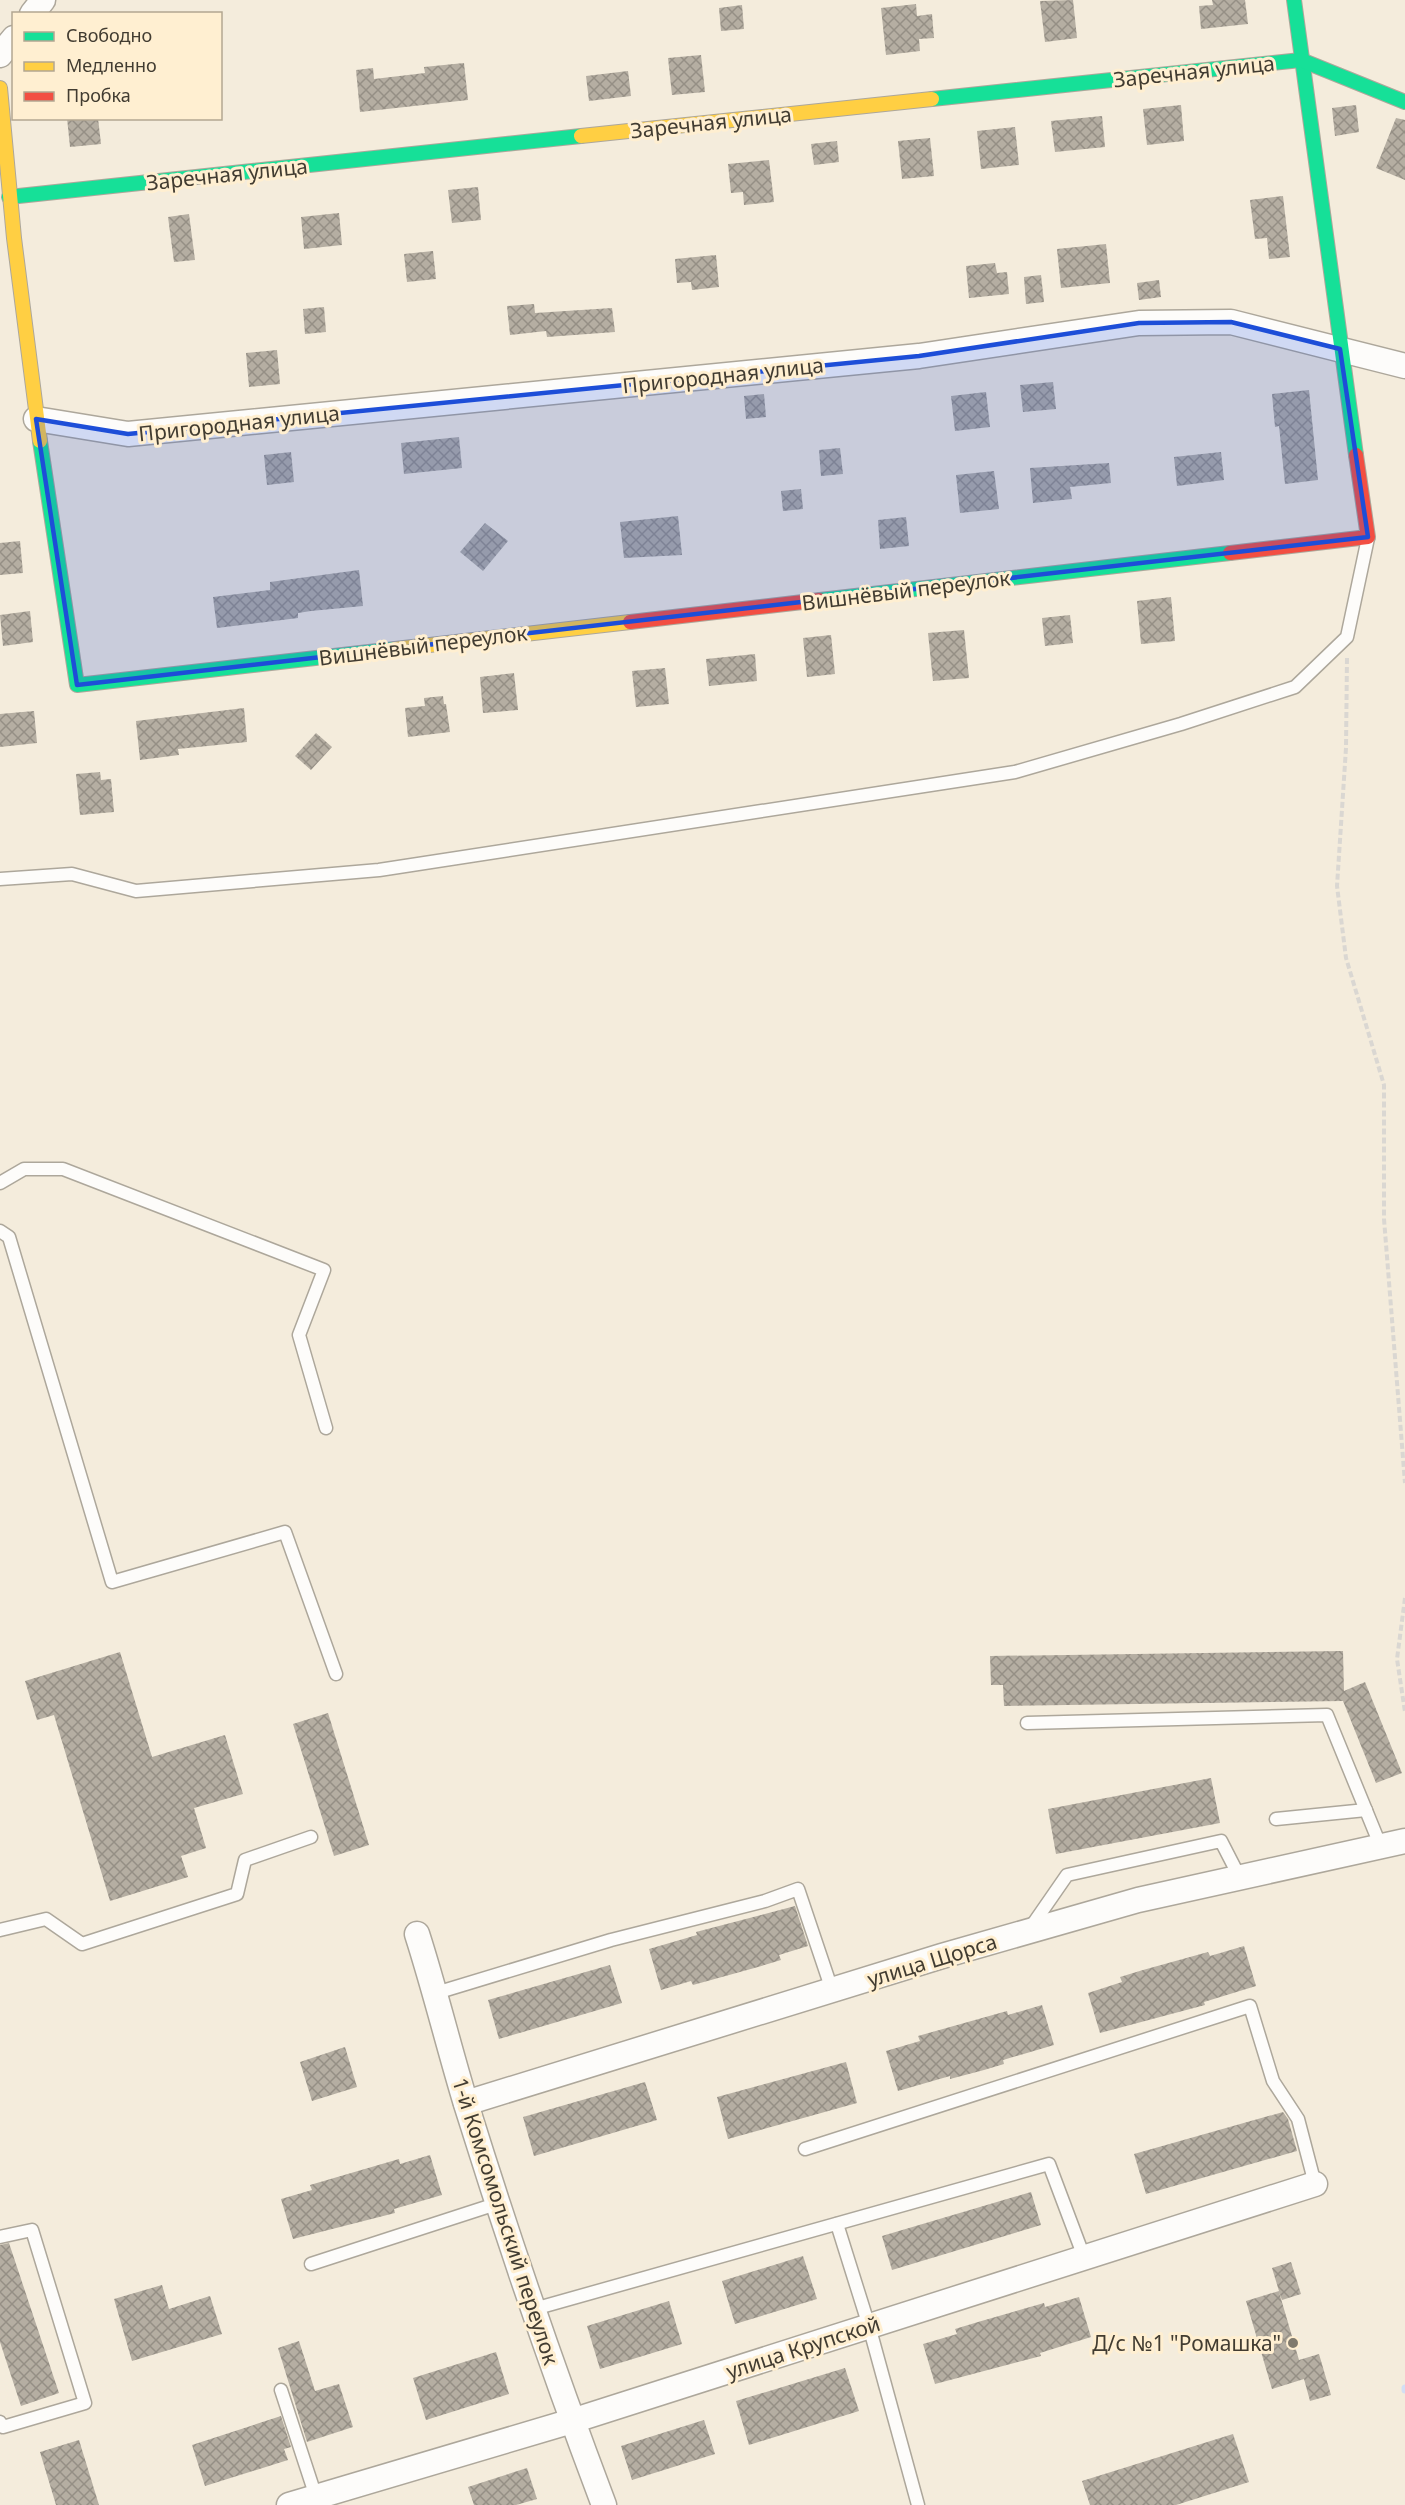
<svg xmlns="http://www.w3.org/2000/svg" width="1405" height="2505" font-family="'Noto Sans',sans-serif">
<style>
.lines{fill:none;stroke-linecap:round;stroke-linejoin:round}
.stream{stroke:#d3dff4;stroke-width:7}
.building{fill:url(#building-cross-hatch)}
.lane-casing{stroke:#ada79b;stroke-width:15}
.street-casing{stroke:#ada79b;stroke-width:27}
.fast-casing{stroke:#ada79b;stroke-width:16}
.slow-casing{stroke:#ada79b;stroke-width:16}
.jam-casing{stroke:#ada79b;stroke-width:16}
.path{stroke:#dad7d2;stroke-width:4;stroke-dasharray:6 3;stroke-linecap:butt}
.lane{stroke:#fdfcfa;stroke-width:12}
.street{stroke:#fdfcfa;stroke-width:24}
.fast{stroke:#16e098;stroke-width:14}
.slow{stroke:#ffcf43;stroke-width:14}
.jam{stroke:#f24e42;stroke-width:14}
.marked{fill:#1d4ed8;fill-opacity:0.2;stroke:#1d4ed8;stroke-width:4.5;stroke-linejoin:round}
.poi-dot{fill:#807a6d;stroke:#ffefd1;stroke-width:2}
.labels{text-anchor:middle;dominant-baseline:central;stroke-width:6;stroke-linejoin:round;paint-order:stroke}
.street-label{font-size:21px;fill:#423c31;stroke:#ffefd1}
.poi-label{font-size:21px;fill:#423c31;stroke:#ffefd1;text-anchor:end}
</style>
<defs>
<pattern id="building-cross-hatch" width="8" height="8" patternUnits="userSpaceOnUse" patternTransform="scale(1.5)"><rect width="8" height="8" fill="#b5aea2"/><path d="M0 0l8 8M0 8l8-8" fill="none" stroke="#958f85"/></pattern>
</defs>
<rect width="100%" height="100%" fill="#f4ecdc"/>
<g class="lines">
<!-- stream -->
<polyline class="stream" points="1405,2388 1405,2390"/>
</g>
<!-- building -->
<g class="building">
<polygon points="1073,0 1077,38 1045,42 1040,1"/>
<polygon points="1212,0 1245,0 1248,24 1201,29 1199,6 1213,5"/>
<polygon points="916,4 917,16 932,14 934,38 919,39 920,51 886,55 881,8"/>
<polygon points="742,5 744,29 721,31 719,8"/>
<polygon points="701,55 705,92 672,95 668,58"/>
<polygon points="464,63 468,100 360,112 356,70 373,68 374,79 425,73 424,67"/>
<polygon points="628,71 631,96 589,101 586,76"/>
<polygon points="1181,105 1184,141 1147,145 1143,109"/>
<polygon points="1356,105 1359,132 1335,136 1332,108"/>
<polygon points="1102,116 1105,147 1055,152 1051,121"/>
<polygon points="67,118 98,118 101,144 70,147"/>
<polygon points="1396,118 1405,120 1405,180 1376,168"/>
<polygon points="1015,127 1019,165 981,169 977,131"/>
<polygon points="930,138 934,176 902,179 898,141"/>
<polygon points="837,141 839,162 814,165 811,144"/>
<polygon points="769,160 774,202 744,205 743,192 731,193 728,164"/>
<polygon points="478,187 481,220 452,223 448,190"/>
<polygon points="1283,196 1290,257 1269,259 1267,238 1255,239 1250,200"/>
<polygon points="339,213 342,245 304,249 301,217"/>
<polygon points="189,214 195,260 174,262 168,217"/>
<polygon points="1106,244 1110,283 1061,288 1057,249"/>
<polygon points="433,251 436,279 407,282 404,254"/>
<polygon points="716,255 719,287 692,290 691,282 677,283 675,259"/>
<polygon points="995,263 997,273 1007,272 1009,294 969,298 966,266"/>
<polygon points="1041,275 1044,302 1026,304 1024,277"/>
<polygon points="1159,280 1161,297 1139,300 1137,283"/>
<polygon points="534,304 535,313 612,308 615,332 547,337 546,331 510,335 507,306"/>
<polygon points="324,307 326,332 305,334 303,309"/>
<polygon points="277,350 280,384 249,387 246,353"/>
<polygon points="1053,382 1056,409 1023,412 1020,385"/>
<polygon points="1309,390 1318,480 1285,484 1279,426 1275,427 1272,394"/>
<polygon points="986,392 990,427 955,431 951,396"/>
<polygon points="764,394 766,417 746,419 744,396"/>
<polygon points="459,437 462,468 404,474 401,443"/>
<polygon points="840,448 843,474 821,476 819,450"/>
<polygon points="291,452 294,482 267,485 264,455"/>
<polygon points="1221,452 1224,480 1177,486 1174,457"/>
<polygon points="1109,463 1111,483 1070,487 1072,499 1033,503 1030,468"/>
<polygon points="994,471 999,509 960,513 956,475"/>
<polygon points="801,489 803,509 783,511 781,491"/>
<polygon points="678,516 682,555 624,558 620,522"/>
<polygon points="906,517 909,546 880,549 878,520"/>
<polygon points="485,523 508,541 483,571 460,552"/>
<polygon points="20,541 23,573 0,575 0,543"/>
<polygon points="359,570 363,606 311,611 298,613 298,618 217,628 213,597 270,590 270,582"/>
<polygon points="1171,597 1175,641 1141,644 1137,601"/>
<polygon points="30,611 33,642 3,646 0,615"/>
<polygon points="1070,615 1073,643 1045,646 1042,618"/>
<polygon points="964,630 969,678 933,681 928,633"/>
<polygon points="831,635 835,674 807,677 803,638"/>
<polygon points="755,654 757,681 709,686 706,659"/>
<polygon points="665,668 669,704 636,707 632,671"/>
<polygon points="514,673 518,710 483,713 480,677"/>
<polygon points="443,696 444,704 446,704 450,732 408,737 405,708 425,706 424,698"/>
<polygon points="244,708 247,742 178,749 179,755 140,760 136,721"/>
<polygon points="34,711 37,743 0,747 0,714"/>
<polygon points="316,733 332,747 311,770 295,756"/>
<polygon points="100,772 101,780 111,779 114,812 80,815 76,774"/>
<polygon points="1343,1651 1344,1691 1365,1682 1402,1773 1376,1783 1343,1701 1004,1706 1003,1685 991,1685 990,1656"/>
<polygon points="120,1652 152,1757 225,1735 243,1794 194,1808 206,1848 181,1856 188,1877 110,1901 54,1715 37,1720 25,1681"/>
<polygon points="328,1713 369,1845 334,1856 293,1724"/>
<polygon points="1211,1778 1220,1823 1056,1854 1048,1809"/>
<polygon points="795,1906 808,1946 779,1955 781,1960 758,1967 693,1985 691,1981 661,1990 649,1949 697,1935 696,1932"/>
<polygon points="1244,1946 1256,1986 1204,2002 1205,2005 1100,2033 1088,1993 1122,1982 1120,1977 1143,1970 1208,1952 1210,1956"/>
<polygon points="610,1965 622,2003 499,2039 488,2000"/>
<polygon points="1042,2005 1054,2045 1003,2060 1004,2064 984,2070 950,2079 950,2076 898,2091 886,2051 920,2041 918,2036 1007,2011 1008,2015"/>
<polygon points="345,2047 357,2087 312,2101 300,2062"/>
<polygon points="846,2062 857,2103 728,2139 717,2097"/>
<polygon points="645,2082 657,2120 534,2156 523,2117"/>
<polygon points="1283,2112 1288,2119 1297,2151 1146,2194 1134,2154"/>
<polygon points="430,2155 442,2195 394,2209 395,2213 293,2239 281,2199 312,2190 310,2185 399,2159 400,2164"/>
<polygon points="1031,2192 1041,2225 892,2270 882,2236"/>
<polygon points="9,2243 59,2393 21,2406 0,2342 0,2245"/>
<polygon points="803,2256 817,2299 735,2324 722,2281"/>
<polygon points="1291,2262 1301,2294 1282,2300 1279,2292 1299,2360 1319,2354 1331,2395 1310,2401 1304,2379 1272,2389 1246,2301 1279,2291 1272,2268"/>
<polygon points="162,2285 169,2309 210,2296 222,2334 132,2361 114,2299"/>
<polygon points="1079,2297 1091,2337 1040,2353 1041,2356 935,2384 923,2344 957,2334 955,2329 978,2322 1044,2303 1045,2307"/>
<polygon points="669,2301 682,2344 600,2369 587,2326"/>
<polygon points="299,2341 315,2391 339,2384 353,2427 307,2442 278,2348"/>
<polygon points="496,2352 509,2394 426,2420 413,2378"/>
<polygon points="845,2368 859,2411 749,2445 736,2401"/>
<polygon points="281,2416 291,2447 284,2449 288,2460 205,2486 192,2445"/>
<polygon points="704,2420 715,2454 632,2480 621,2446"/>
<polygon points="1233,2434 1249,2482 1176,2505 1090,2505 1082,2481"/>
<polygon points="79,2440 99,2505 56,2505 40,2452"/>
<polygon points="527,2468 537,2499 516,2505 474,2505 468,2487"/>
</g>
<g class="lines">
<defs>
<g id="lane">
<polyline points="0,879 72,874 136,891 379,870 1015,772 1181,724 1295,687 1347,637 1368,538"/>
<polyline points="0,1183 24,1169 63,1169 324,1270 299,1335 326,1428"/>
<polyline points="0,1231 9,1237 112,1582 285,1532 336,1674"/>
<polyline points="1027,1723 1327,1715 1381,1847"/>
<polyline points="1276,1819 1366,1810"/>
<polyline points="1031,1927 1067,1875 1221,1841 1240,1878"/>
<polyline points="0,1930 46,1919 82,1944 237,1894 245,1860 311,1837"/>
<polyline points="436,1993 611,1940 765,1901 798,1889 832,1990"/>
<polyline points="805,2149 1250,2006 1273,2081 1298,2119 1315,2184"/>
<polyline points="837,2224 869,2326 918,2505"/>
<polyline points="0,2237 32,2230 85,2403 3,2427 0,2422"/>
<polyline points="311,2264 499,2203"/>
<polyline points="534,2309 1049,2164 1084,2257"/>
<polyline points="281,2390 317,2500"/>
</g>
<g id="street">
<polyline points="32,14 43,0"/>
<polyline points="0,55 14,38"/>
<polyline points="36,419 128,434 919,356 1139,323 1231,322 1405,366"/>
<path d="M 417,1934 C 435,1990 449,2048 466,2104 C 508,2239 554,2373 604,2505"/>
<polyline points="466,2103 942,1956 1138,1900 1405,1841"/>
<polyline points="289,2505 572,2421 1315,2184"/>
</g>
<g id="fast">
<polyline points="1294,0 1356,455"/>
<polyline points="932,99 1301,60 1405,102"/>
<polyline points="9,197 581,136"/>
<polyline points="40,441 77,685 395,649"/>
<polyline points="820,600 1230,553"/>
</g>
<g id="slow">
<polyline points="0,88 14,238 40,441"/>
<polyline points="581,136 932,99"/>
<polyline points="395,649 630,622"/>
</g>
<g id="jam">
<polyline points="1230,553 1368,537 1356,455"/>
<polyline points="630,622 820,600"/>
</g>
</defs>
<!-- lane casing -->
<use href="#lane" class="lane-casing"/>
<!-- street casing -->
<use href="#street" class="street-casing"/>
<!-- fast casing -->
<use href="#fast" class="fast-casing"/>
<!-- slow casing -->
<use href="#slow" class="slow-casing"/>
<!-- jam casing -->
<use href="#jam" class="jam-casing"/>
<!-- path -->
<g class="path">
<polyline points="1347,658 1346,748 1337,886 1346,958 1384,1085 1384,1219 1405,1483"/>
<polyline points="1405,1598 1397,1659 1405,1712"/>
</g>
<!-- lane -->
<use href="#lane" class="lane"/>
<!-- street -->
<use href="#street" class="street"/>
<!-- fast -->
<use href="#fast" class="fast"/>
<!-- slow -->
<use href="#slow" class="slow"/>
<!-- jam -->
<use href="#jam" class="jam"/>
</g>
<!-- marked area -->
<path class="marked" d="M 1231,322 L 1340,349 L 1368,537 L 77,685 L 36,419 L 128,434 L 919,356 L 1139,323 Z"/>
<!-- markers -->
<circle class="poi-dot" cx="1293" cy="2343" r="6"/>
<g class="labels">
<!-- street labels -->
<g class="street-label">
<text transform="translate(1194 71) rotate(-6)">Заречная улица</text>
<text transform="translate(711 122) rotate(-6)">Заречная улица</text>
<text transform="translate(227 174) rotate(-6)">Заречная улица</text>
<text transform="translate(723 375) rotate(-6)">Пригородная улица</text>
<text transform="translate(239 423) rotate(-6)">Пригородная улица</text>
<text transform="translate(906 590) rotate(-7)">Вишнёвый переулок</text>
<text transform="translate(423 645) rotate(-7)">Вишнёвый переулок</text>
<text transform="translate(932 1960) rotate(-17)">улица Щорса</text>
<text transform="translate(506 2221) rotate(72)">1-й Комсомольский переулок</text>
<text transform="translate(803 2347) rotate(-18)">улица Крупской</text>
</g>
<!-- poi labels -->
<g class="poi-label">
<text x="1281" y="2343">Д/с №1 "Ромашка"</text>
</g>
</g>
<!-- legend -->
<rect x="12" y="12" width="210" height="108" fill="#ffefd1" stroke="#b3a791" stroke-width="1.5"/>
<rect x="24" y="32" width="30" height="9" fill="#16e098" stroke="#b3a791" stroke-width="1.5"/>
<text x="66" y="42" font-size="18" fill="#423c31">Свободно</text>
<rect x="24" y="62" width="30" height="9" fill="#ffcf43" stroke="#b3a791" stroke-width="1.5"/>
<text x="66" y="72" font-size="18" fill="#423c31">Медленно</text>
<rect x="24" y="92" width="30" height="9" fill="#f24e42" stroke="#b3a791" stroke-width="1.5"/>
<text x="66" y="102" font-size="18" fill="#423c31">Пробка</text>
</svg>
